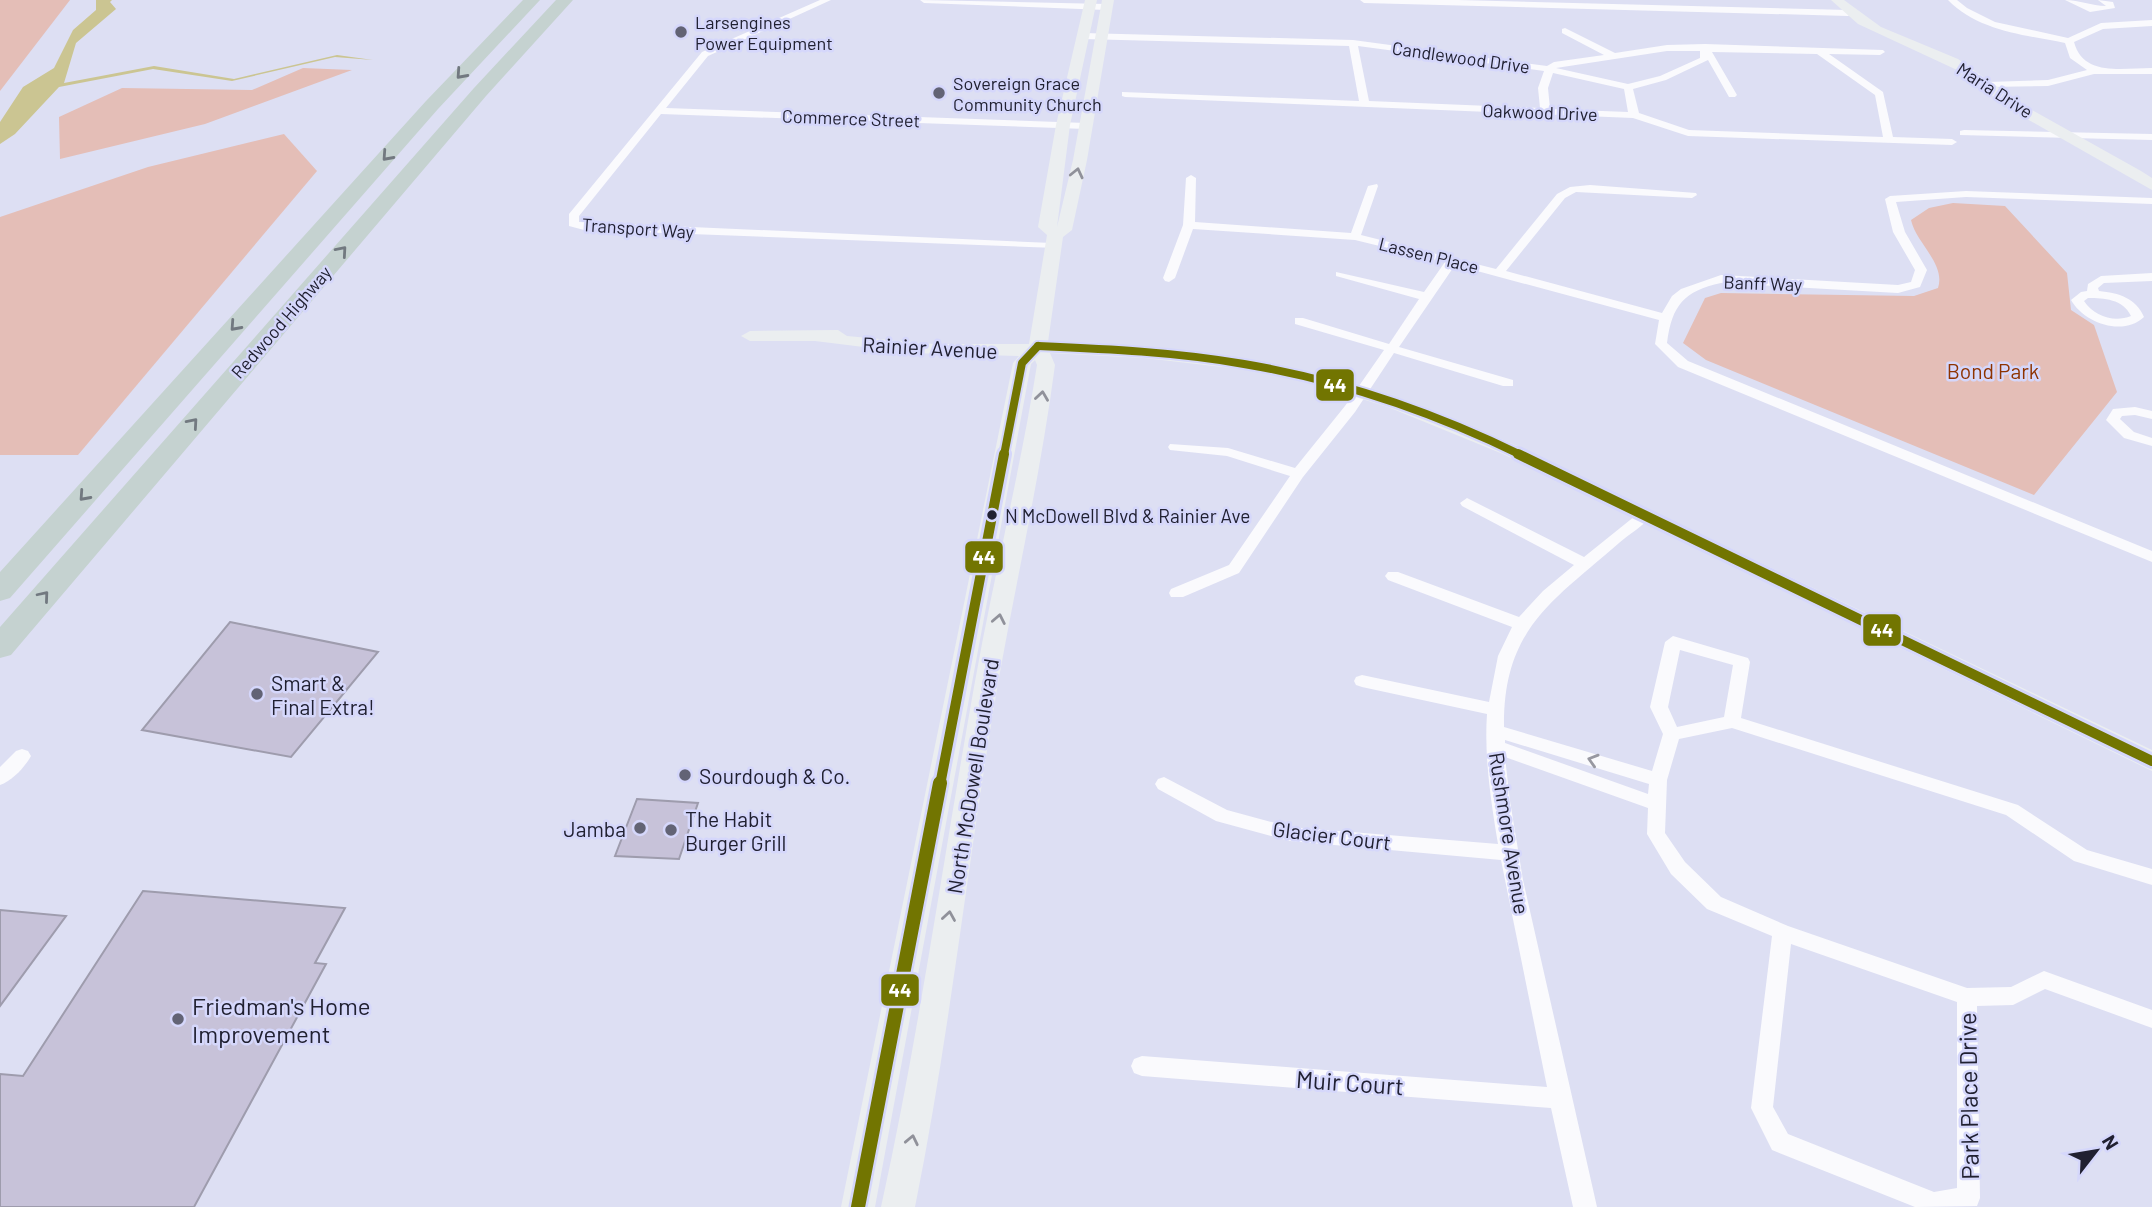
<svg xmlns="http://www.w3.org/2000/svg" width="2152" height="1207" font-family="Barlow,sans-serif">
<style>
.green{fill:#e4beb7}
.water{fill:#cbc592}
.building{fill:#c7c2d9;stroke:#9e9cad;stroke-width:2}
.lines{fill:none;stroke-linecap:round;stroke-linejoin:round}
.street{fill:#fafafd;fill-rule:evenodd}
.secondary{fill:#ebeef0;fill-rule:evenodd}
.highway{fill:#c5d2d0;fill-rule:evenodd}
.bus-1-far2-casing{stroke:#d5d7fb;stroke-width:12}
.bus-1-far1-casing{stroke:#d5d7fb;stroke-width:16}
.bus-1-casing{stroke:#d5d7fb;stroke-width:19}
.bus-1-far2{stroke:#727501;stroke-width:8}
.bus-1-far1{stroke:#727501;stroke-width:10}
.bus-1{stroke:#727501;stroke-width:14}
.oneway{stroke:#727980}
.oneway2{stroke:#90919a}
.oneway3{stroke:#9898a1}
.poi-dot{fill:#626375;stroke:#d5d7fb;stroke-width:2.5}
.bus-dot{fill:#202031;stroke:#d5d7fb;stroke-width:2.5}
.labels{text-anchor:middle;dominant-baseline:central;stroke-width:5;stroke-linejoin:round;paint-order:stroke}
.far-poi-label{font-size:18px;fill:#202031;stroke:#d5d7fb;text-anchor:start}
.far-street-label{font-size:18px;fill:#202031;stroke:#d5d7fb}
.bus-label{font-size:19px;fill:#202031;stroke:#d5d7fb;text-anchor:start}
.street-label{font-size:21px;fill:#202031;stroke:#d5d7fb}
.park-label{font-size:21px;fill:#8e3300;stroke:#d5d7fb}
.poi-label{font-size:21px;fill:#202031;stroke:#d5d7fb;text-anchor:start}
.near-poi-label{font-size:24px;fill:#202031;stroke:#d5d7fb;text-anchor:start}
.near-street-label{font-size:24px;fill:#202031;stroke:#d5d7fb}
.line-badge{stroke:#d5d7fb;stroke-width:2.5}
.badge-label{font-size:19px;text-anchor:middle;font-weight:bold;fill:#fff}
</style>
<rect width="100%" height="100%" fill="#dddff3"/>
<!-- green -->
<g class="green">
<polygon points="0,0 70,0 0,91"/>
<polygon points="303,68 352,70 205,124 60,159 59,117 122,88 252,90"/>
<polygon points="284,134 317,171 78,455 0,455 0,217 148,167"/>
<path d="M 1953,203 L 2005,206 L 2067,273 L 2071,310 L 2094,325 L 2117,392 L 2034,495 L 1706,360 L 1683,343 L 1705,298 L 1721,293 L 1914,296 L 1938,288 C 1946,264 1916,243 1911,220 L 1929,208 Z"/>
</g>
<!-- water -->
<polygon class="water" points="96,0 112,0 110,2 116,9 76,43 64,83 154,66 234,79 337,55 373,60 335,57 232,81 153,69 59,87 15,134 0,144 0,122 23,87 54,68 73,30 96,10"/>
<!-- building -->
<g class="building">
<polygon points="230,622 378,652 291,757 142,730"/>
<polygon points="637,799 698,803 679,859 615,856"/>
<polygon points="143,891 345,908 315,963 326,964 194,1207 0,1207 0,1074 23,1076"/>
<polygon points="0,910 66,916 0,1006"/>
</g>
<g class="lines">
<!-- street -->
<g class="street">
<polygon points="820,0 831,0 708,56 666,108 1086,123 1091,126 1086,129 661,114 579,216 579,222 1052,243 1058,246 1056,248 584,230 569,226 569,214 702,52"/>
<polygon points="920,0 1106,4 1110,7 1106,10 924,3"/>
<polygon points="1360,0 1458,0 1848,10 1852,13 1848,16 1364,3"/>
<path d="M 1948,0 L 1957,0 L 1967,8 L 1995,22 L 2068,38 L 2101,23 L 2152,20 L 2152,26 L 2103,29 L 2074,42 C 2083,77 2123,68 2152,68 L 2152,74 L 2094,74 L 2048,86 L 1985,87 L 1985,83 L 1988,82 L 2048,80 L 2087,70 L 2070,58 L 2065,43 C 2025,35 1978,31 1948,0 Z"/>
<path d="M 2065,0 C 2080,0 2091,6 2106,6 L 2098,0 L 2113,2 L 2115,8 L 2090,12 Z"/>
<path d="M 1565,28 L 1615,53 L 1667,45 L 1705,44 L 1883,50 L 1885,52 L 1880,55 L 1829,54 L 1883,92 L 1893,137 L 1952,139 L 1957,142 L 1952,145 L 1688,136 L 1633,118 L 1125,97 L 1122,96 L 1122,92 L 1359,101 L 1349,46 L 1083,39 L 1079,36 L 1083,33 L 1353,40 L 1547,66 L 1554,62 L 1604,55 L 1562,33 L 1562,29 ZM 1358,46 L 1544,71 L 1538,88 L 1540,108 L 1369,101 ZM 1667,51 L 1700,51 L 1700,58 L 1660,76 L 1628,84 L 1556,68 ZM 1712,52 L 1817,54 L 1875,95 L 1883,137 L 1689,130 L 1639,113 L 1633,89 L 1666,80 L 1708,60 L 1729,97 L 1735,97 L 1737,95 ZM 1553,73 L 1624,89 L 1628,112 L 1550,109 L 1548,88 Z"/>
<polygon points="1964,130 2152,134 2152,140 1960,135 1960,131"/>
<path d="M 1191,175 L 1196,178 L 1195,222 L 1351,233 L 1368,186 L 1377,184 L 1378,186 L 1361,235 L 1496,269 L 1557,194 L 1570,187 L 1590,185 L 1696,193 L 1697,195 L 1692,198 L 1576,192 L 1565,198 L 1506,271 L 1662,313 L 1672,296 L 1681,289 L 1721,275 L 1898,285 L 1911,282 L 1915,270 L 1893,232 L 1885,199 L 1890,196 L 1966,191 L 2152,198 L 2152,204 L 1966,197 L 1896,202 L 1905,232 L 1927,270 L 1920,287 L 1898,293 L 1721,283 C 1684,291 1672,305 1667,343 L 1688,361 L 2152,551 L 2152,562 L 1678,367 L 1655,344 L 1659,320 L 1455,265 L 1399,347 L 1513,380 L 1513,386 L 1503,386 L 1394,353 L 1355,412 L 1303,477 L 1239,573 L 1183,597 L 1171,597 L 1169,593 L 1171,589 L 1229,565 L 1290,476 L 1227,456 L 1170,450 L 1168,447 L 1170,444 L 1228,448 L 1295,468 L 1345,406 L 1384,350 L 1295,324 L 1295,318 L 1303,318 L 1389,344 L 1419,299 L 1336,276 L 1336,272 L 1424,292 L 1445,262 L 1355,240 L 1193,229 L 1175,278 L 1169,282 L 1165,281 L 1163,278 L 1183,225 L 1186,178 Z"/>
<path d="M 2152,273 L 2152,281 L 2104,283 L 2098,288 L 2099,291 C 2119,293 2136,298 2144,317 C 2123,337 2084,323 2071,300 L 2081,292 L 2087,291 L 2088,284 L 2101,276 ZM 2088,298 C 2104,298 2123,299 2131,316 C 2114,323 2094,316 2084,301 Z"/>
<polygon points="2135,407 2152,411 2152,419 2135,415 2122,416 2120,419 2134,432 2152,438 2152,446 2124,438 2106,420 2113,409"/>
<path d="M 1467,498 L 1584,557 L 1640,512 L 1650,512 L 1652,515 C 1644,526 1630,533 1619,543 C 1553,601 1503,628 1504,727 L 1652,771 L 1663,734 L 1650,707 L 1665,642 L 1673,636 L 1748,658 L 1750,662 L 1741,718 L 2018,805 L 2087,850 L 2152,869 L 2152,885 L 2074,861 L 2006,815 L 1732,728 L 1679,739 L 1667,780 L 1665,833 L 1685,862 L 1721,897 L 1788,926 L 1967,988 L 2011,987 L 2044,971 L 2152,1010 L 2152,1028 L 2045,989 L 2013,1005 L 1977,1006 L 1980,1198 L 1977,1206 L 1915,1207 L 1772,1150 L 1751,1108 L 1772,936 L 1707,909 L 1671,874 L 1647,834 L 1648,808 L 1505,757 L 1510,801 L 1523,880 L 1597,1207 L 1573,1207 L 1551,1108 L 1142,1076 L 1134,1073 L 1131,1066 L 1134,1059 L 1142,1056 L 1547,1087 L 1501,860 L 1290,841 L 1216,821 L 1158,789 L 1155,784 L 1158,779 L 1164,777 L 1227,810 L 1290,827 L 1498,844 C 1491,802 1484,756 1487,714 L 1362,687 L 1356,685 L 1354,681 L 1356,677 L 1362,675 L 1489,702 L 1498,656 L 1512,627 L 1388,580 L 1385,576 L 1388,572 L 1398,572 L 1519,617 L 1543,591 L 1574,565 L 1462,506 L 1460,503 ZM 1680,650 L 1733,665 L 1724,717 L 1677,727 L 1668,707 ZM 1505,740 L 1649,784 L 1648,794 L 1505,743 ZM 1791,944 L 1957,1002 L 1957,1188 L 1934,1192 L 1788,1134 L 1773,1107 Z"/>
<path d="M 22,749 L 28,751 L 31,756 C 25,767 12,781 0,785 L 0,767 L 16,751 Z"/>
</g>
<!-- secondary -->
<g class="secondary">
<path d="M 1085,0 L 1097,0 L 1070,125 L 1057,227 L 1073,160 L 1102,0 L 1114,0 L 1087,160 L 1072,230 L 1063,237 L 1048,342 C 1083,340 1119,345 1154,348 C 1292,361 1391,391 1517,446 L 2152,750 L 2152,771 L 1503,454 L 1388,407 L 1303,381 L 1249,370 L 1144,358 L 1050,353 L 1055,365 C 1041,472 1017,577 998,683 C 968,858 950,1034 915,1207 L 881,1207 C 919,1035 943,860 974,687 C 993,579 1020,473 1037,365 L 1035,360 L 1031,364 L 875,1207 L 841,1207 L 1013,363 L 1019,356 L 912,353 L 815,341 L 750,341 L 741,336 L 750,331 L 838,330 L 847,336 L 934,344 L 1029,344 L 1047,235 L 1038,227 L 1056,125 Z"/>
<polygon points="1831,0 1844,0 1881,27 1958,59 2023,105 2141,171 2152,178 2152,190 2013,111 1957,70 1858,24"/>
</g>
<!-- highway -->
<g class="highway">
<polygon points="523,0 540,0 438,109 10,598 0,601 0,572 426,101"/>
<polygon points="556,0 573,0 486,96 11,655 0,658 0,627 474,88"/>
</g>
<defs>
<g id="bus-1-far2">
<path d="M 1038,346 C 1107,349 1176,352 1244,364 C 1339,380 1435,413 1521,455"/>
<polyline points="1004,455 1022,363 1038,346"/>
</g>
<g id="bus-1-far1">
<polyline points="1518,454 2152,761"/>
<polyline points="940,785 1004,454"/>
</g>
<polyline id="bus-1" points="858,1207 940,783"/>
</defs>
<!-- bus-1-far2 casing -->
<use href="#bus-1-far2" class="bus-1-far2-casing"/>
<!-- bus-1-far1 casing -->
<use href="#bus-1-far1" class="bus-1-far1-casing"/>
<!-- bus-1 casing -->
<use href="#bus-1" class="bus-1-casing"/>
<!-- bus-1-far2 -->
<use href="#bus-1-far2" class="bus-1-far2"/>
<!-- bus-1-far1 -->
<use href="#bus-1-far1" class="bus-1-far1"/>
<!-- bus-1 -->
<use href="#bus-1" class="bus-1"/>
</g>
<!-- one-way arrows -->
<defs><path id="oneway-chevron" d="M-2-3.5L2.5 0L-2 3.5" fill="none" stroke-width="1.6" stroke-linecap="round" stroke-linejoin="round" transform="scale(1.75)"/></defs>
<g class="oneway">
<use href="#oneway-chevron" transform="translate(461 74) rotate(132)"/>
<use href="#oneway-chevron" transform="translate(387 156) rotate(132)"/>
<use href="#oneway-chevron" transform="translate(342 251) rotate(-49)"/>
<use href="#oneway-chevron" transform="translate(235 326) rotate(132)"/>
<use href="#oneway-chevron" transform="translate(193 423) rotate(-49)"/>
<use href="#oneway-chevron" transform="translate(84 496) rotate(132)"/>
<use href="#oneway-chevron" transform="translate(44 596) rotate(-50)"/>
</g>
<g class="oneway2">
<use href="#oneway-chevron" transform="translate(1077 173) rotate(-77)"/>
<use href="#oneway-chevron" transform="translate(1042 396) rotate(-82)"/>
<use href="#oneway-chevron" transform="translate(999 619) rotate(-79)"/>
<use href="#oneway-chevron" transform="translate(949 916) rotate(-81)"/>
<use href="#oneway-chevron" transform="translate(912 1140) rotate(-78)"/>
</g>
<use class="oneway3" href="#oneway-chevron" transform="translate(1593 760) rotate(-163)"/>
<!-- markers -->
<g class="poi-dot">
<circle cx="681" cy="32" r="7"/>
<circle cx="939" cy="93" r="7"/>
<circle cx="257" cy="694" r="7"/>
<circle cx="685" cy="775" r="7"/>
<circle cx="640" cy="828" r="7"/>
<circle cx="671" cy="830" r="7"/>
<circle cx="178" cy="1019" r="7"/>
</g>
<circle class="bus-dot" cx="992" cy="515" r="6"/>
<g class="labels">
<!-- far-poi labels -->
<g class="far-poi-label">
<text x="695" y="22">Larsengines<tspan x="695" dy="21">Power Equipment</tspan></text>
<text x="953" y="83">Sovereign Grace<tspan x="953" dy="21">Community Church</tspan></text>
</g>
<!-- far-street labels -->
<g class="far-street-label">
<text transform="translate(1461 57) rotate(8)">Candlewood Drive</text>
<text transform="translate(1995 90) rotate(33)">Maria Drive</text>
<text transform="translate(1540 112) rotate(2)">Oakwood Drive</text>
<text transform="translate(851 118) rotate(2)">Commerce Street</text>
<text transform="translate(638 228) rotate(4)">Transport Way</text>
<text transform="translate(1429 255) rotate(14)">Lassen Place</text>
<text transform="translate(1763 283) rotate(2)">Banff Way</text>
<text transform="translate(281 322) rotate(-49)">Redwood Highway</text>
</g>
<!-- bus labels -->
<g class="bus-label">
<text x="1005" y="515">N McDowell Blvd &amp; Rainier Ave</text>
</g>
<!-- street labels -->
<g class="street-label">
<text transform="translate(930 347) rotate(3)">Rainier Avenue</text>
<text transform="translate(972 776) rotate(-81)">North McDowell Boulevard</text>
<text transform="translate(1510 833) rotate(81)">Rushmore Avenue</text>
<text transform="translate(1332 835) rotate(7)">Glacier Court</text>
</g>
<!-- park labels -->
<g class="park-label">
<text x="1993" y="370">Bond Park</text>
</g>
<!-- poi labels -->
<g class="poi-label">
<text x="271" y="682">Smart &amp;<tspan x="271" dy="24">Final Extra!</tspan></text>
<text x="699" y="775">Sourdough &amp; Co.</text>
<text x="685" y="818">The Habit<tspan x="685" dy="24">Burger Grill</tspan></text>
<text x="626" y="828" text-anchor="end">Jamba</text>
</g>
<!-- near-poi labels -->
<g class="near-poi-label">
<text x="192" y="1005">Friedman's Home<tspan x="192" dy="28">Improvement</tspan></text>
</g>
<!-- near-street labels -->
<g class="near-street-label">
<text transform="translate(1350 1082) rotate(4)">Muir Court</text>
<text transform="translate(1968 1096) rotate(-91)">Park Place Drive</text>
</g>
</g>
<g class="line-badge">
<rect x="1315" y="368" width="40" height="34" rx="7" fill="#727501"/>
<rect x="964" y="540" width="40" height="34" rx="7" fill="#727501"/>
<rect x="1862" y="613" width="40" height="34" rx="7" fill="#727501"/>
<rect x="880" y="973" width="40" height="34" rx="7" fill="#727501"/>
</g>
<g class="badge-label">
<text x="1335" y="392">44</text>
<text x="984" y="564">44</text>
<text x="1882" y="637">44</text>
<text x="900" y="997">44</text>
</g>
<!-- north arrow -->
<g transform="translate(2096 1151) rotate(59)" stroke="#d5d7fb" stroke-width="5" paint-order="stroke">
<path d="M0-5L12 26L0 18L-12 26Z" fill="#202031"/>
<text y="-10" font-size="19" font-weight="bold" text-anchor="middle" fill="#202031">N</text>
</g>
</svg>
